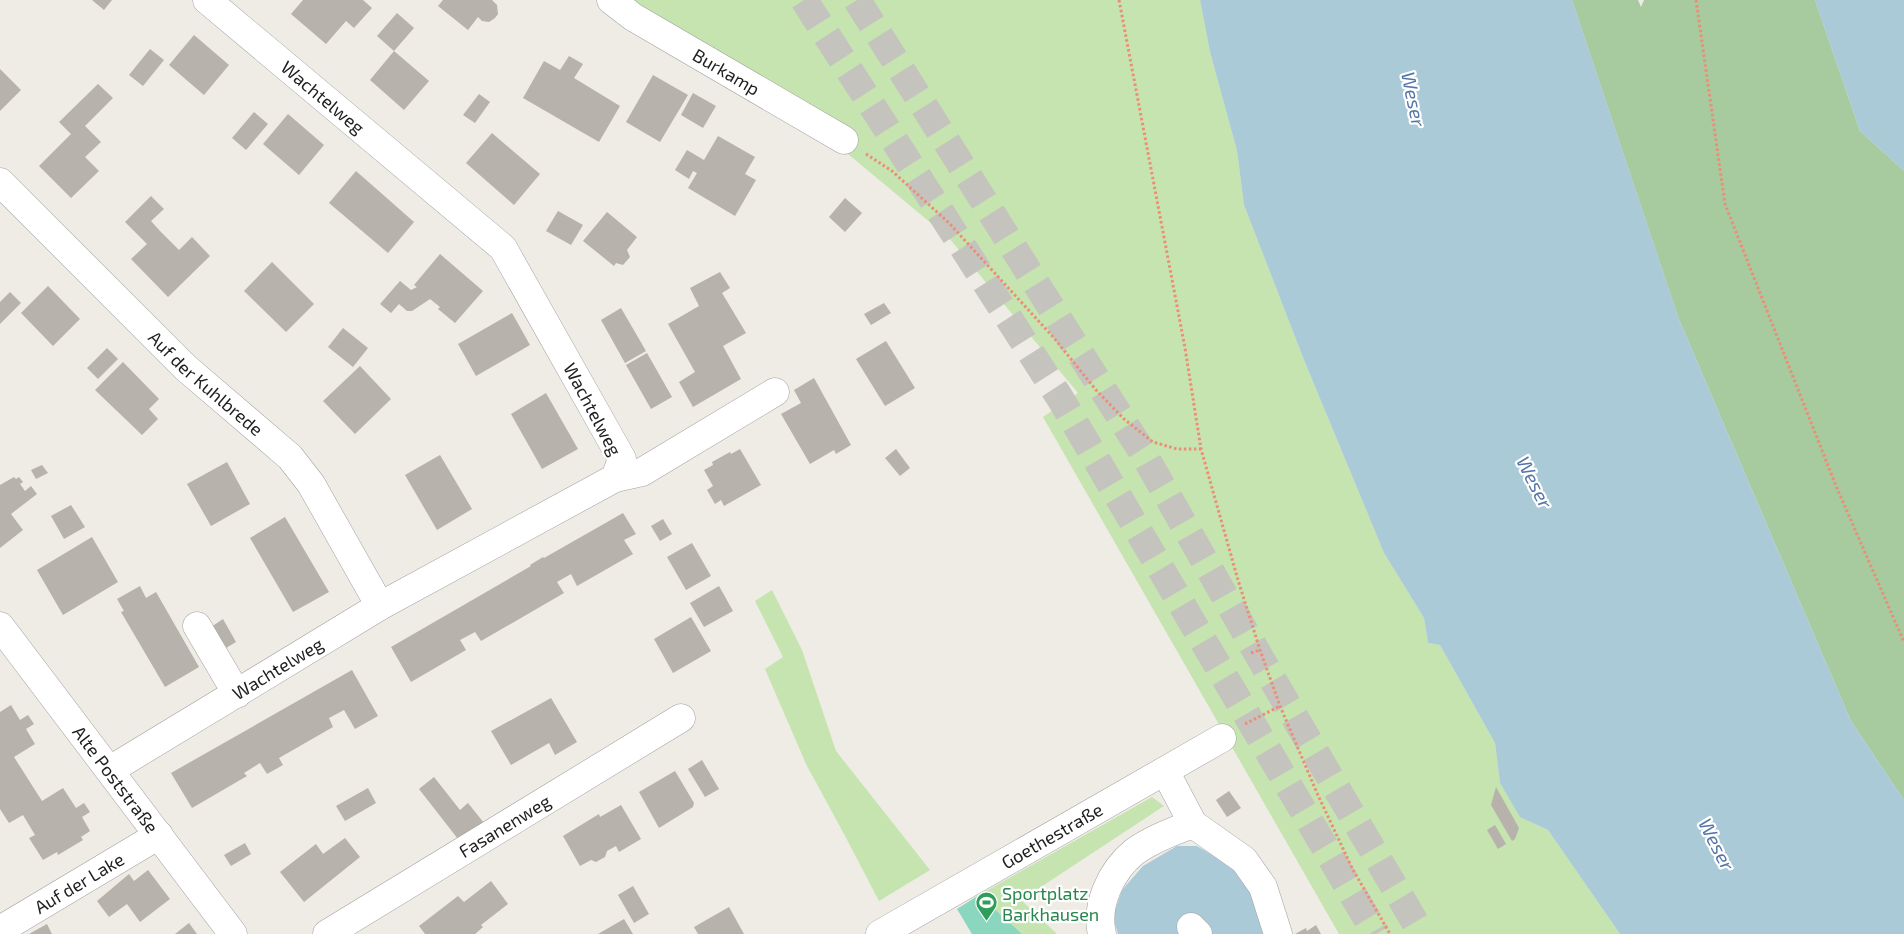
<svg xmlns="http://www.w3.org/2000/svg" width="1904" height="934" font-family="'Exo 2',sans-serif">
<style>
.grass{fill:#c5e4b0}
.forest{fill:#a7ca9e}
.pitch{fill:#8ad6bf}
.water{fill:#aacad8}
.building{fill:#b7b2ab}
.lines{fill:none;stroke-linecap:round;stroke-linejoin:round}
.highway-tunnel{stroke:#c4c3bd;stroke-width:28;stroke-dasharray:28 14;stroke-linecap:butt}
.minor-casing{stroke:#a2a2a2;stroke-width:29}
.path{stroke:#ed8d77;stroke-width:3;stroke-dasharray:2.5 2.5;stroke-linecap:butt}
.minor{stroke:#fff;stroke-width:28}
.labels{text-anchor:middle;dominant-baseline:central;stroke-width:4.5;stroke-linejoin:round;paint-order:stroke}
.street-label{font-size:18px;fill:#1e1e1e;stroke:#fff}
.leisure-label{font-size:18px;fill:#27864d;stroke:#fff;text-anchor:start}
.water-label{font-size:19px;font-style:italic;fill:#5376a6;stroke:#fff}
</style>
<rect width="100%" height="100%" fill="#eeece5"/>
<!-- grass -->
<g class="grass">
<polygon points="600,0 1200,0 1210,52 1237,151 1244,205 1304,360 1384,553 1424,618 1428,643 1440,645 1495,743 1500,783 1520,816 1548,830 1620,934 1339,934 1043,417 1078,393 949,238 842,149"/>
<polygon points="772,590 802,650 836,751 930,870 879,901 844,834 806,764 765,669 783,657 755,601"/>
<polygon points="1152,797 1164,806 1021,900 1057,934 1022,934 979,895"/>
</g>
<!-- forest -->
<polygon class="forest" points="1572,0 1638,0 1641,7 1644,0 1815,0 1860,131 1904,171 1904,800 1851,721 1678,317"/>
<!-- pitch -->
<polygon class="pitch" points="979,895 1022,934 972,934 957,909"/>
<!-- water -->
<g class="water">
<polygon points="1200,0 1572,0 1678,317 1851,721 1904,800 1904,934 1620,934 1548,830 1520,817 1500,783 1495,743 1440,645 1428,643 1424,618 1384,553 1304,360 1244,205 1237,151 1210,52"/>
<polygon points="1815,0 1904,0 1904,171 1860,131"/>
<polygon points="1177,846 1197,846 1236,869 1253,891 1267,934 1118,934 1113,917 1122,890 1143,866"/>
</g>
<!-- building -->
<g class="building">
<polygon points="92,0 112,0 104,10"/>
<polygon points="303,0 363,0 372,8 354,28 346,21 326,44 291,14"/>
<polygon points="443,0 492,0 497,5 498,14 495,18 489,22 482,21 478,17 468,30 438,6"/>
<polygon points="397,13 414,28 394,51 377,36"/>
<polygon points="194,35 229,65 204,95 169,65"/>
<polygon points="150,49 164,60 143,86 129,75"/>
<polygon points="394,51 429,81 404,110 370,80"/>
<polygon points="569,56 583,64 574,78 620,106 599,142 523,98 544,61 560,70"/>
<polygon points="0,69 21,90 0,111"/>
<polygon points="653,75 688,95 660,142 626,122"/>
<polygon points="98,84 113,98 85,126 101,142 85,157 99,171 71,198 39,166 71,134 59,122"/>
<polygon points="693,93 716,106 703,128 681,115"/>
<polygon points="479,94 490,102 475,123 463,115"/>
<polygon points="254,112 268,124 246,150 232,138"/>
<polygon points="288,114 324,145 299,175 263,144"/>
<polygon points="492,133 540,174 514,205 466,163"/>
<polygon points="718,136 755,157 745,174 756,180 735,216 688,188 697,173 693,171 689,179 675,170 687,150 704,160"/>
<polygon points="356,171 414,222 388,253 329,203"/>
<polygon points="151,196 164,209 151,221 160,231 179,250 192,237 210,256 168,297 131,259 147,244 125,222"/>
<polygon points="845,198 862,213 845,232 829,217"/>
<polygon points="558,211 583,225 571,245 546,231"/>
<polygon points="607,212 637,237 627,250 630,257 623,265 616,263 614,266 583,241"/>
<polygon points="440,254 483,291 455,323 438,309 440,307 430,299 412,311 407,311 399,304 391,313 380,304 400,281 411,290 417,287 414,285"/>
<polygon points="272,262 314,304 286,332 244,291"/>
<polygon points="720,272 730,288 722,293 746,333 723,346 741,379 693,407 679,382 695,372 668,324 699,306 690,288"/>
<polygon points="48,286 80,319 53,346 21,313"/>
<polygon points="10,292 21,303 0,324 0,302"/>
<polygon points="884,303 891,313 871,325 864,314"/>
<polygon points="621,308 646,351 625,363 601,320"/>
<polygon points="512,313 530,345 476,376 458,344"/>
<polygon points="343,328 368,348 353,367 328,347"/>
<polygon points="886,341 915,388 885,406 856,359"/>
<polygon points="107,348 118,359 98,379 87,368"/>
<polygon points="647,353 672,397 651,409 626,365"/>
<polygon points="123,362 159,399 149,409 158,419 142,435 95,390"/>
<polygon points="360,366 391,399 355,434 323,401"/>
<polygon points="814,378 851,445 836,454 834,450 810,464 781,414 801,403 794,390"/>
<polygon points="546,393 578,449 542,469 511,414"/>
<polygon points="740,449 761,485 724,506 721,500 715,504 707,490 713,486 704,470 713,465 712,462 730,452 731,454"/>
<polygon points="896,449 910,468 900,476 885,458"/>
<polygon points="440,455 472,509 437,530 405,475"/>
<polygon points="227,462 250,504 211,526 187,484"/>
<polygon points="42,465 48,473 36,479 31,470"/>
<polygon points="14,477 16,479 19,477 23,482 20,484 25,491 31,486 37,494 11,514 23,530 0,548 0,485"/>
<polygon points="71,505 85,527 64,539 51,516"/>
<polygon points="623,513 636,534 624,540 633,554 577,586 571,574 557,582 564,593 481,641 475,632 460,640 466,650 411,682 391,647 531,566 530,565 543,557 544,558"/>
<polygon points="285,517 329,592 293,612 250,538"/>
<polygon points="663,519 672,534 660,541 651,526"/>
<polygon points="92,537 118,582 63,615 37,570"/>
<polygon points="692,543 711,576 686,590 667,557"/>
<polygon points="140,586 146,598 156,592 199,667 165,687 121,612 124,611 117,599"/>
<polygon points="719,586 733,611 704,627 690,603"/>
<polygon points="691,617 711,651 673,673 654,639"/>
<polygon points="223,619 236,642 221,651 208,629"/>
<polygon points="352,670 378,716 355,729 344,710 329,718 333,727 279,758 283,765 267,774 260,763 244,773 247,776 192,808 171,773"/>
<polygon points="551,698 577,742 555,755 549,743 511,765 491,731"/>
<polygon points="11,705 20,720 28,715 34,724 26,729 35,744 14,757 42,801 63,788 76,808 84,803 90,812 82,817 90,831 81,837 83,840 58,855 57,852 43,860 29,838 35,835 23,815 9,823 0,809 0,712"/>
<polygon points="702,760 719,789 705,797 688,769"/>
<polygon points="675,771 694,803 693,807 659,828 639,792"/>
<polygon points="434,777 460,810 468,803 484,823 458,839 419,789"/>
<polygon points="1496,787 1519,828 1515,839 1512,841 1491,805"/>
<polygon points="368,788 376,803 345,821 336,806"/>
<polygon points="1229,791 1241,808 1227,817 1216,800"/>
<polygon points="621,805 641,839 619,852 616,846 607,851 605,857 596,862 591,860 580,866 563,836 599,814 600,817"/>
<polygon points="1495,825 1506,844 1498,849 1487,830"/>
<polygon points="345,838 360,857 304,902 280,872 316,844 323,854"/>
<polygon points="245,843 251,854 231,866 224,855"/>
<polygon points="148,870 170,899 140,922 127,904 109,917 97,901 129,874 134,881"/>
<polygon points="491,881 508,904 481,925 483,927 475,934 425,934 419,926 458,896 464,902"/>
<polygon points="633,886 649,914 634,923 618,895"/>
<polygon points="729,907 744,934 698,934 694,927"/>
<polygon points="624,919 633,934 598,934"/>
<polygon points="189,923 197,934 175,934"/>
<polygon points="47,924 52,934 29,934"/>
<polygon points="1316,925 1321,934 1295,934 1306,928 1307,931"/>
</g>
<g class="lines">
<!-- highway-tunnel -->
<g class="highway-tunnel">
<polyline points="804,0 1060,398 1376,934"/>
<polyline points="857,0 1143,453 1271,677 1422,934"/>
</g>
<defs>
<g id="minor">
<path id="s1" d="M 611,0 L 633,17 L 844,140"/>
<path id="s2" d="M 0,182 L 186,368 L 290,457 L 311,484 L 380,606"/>
<polyline points="615,478 642,472 775,392"/>
<path id="s3" d="M 0,626 L 233,934"/>
<polyline points="197,626 237,694"/>
<path id="s4" d="M 110,770 L 380,606 L 615,478 L 622,459 L 503,248 L 207,0"/>
<polyline points="1165,771 1193,824 1244,860 1263,887 1278,934"/>
<polyline points="1191,927 1198,934"/>
<path id="s5" d="M 0,930 L 159,835"/>
<path id="s6" d="M 327,934 L 681,718"/>
<path id="s7" d="M 880,934 L 1222,738"/>
<path d="M 1102,934 C 1095,905 1111,871 1134,852 C 1152,839 1173,831 1193,824"/>
</g>
</defs>
<!-- minor casing -->
<use href="#minor" class="minor-casing"/>
<!-- path -->
<g class="path">
<polyline points="1119,0 1185,348 1201,449 1238,580 1260,650 1280,706 1317,793 1352,868 1390,934"/>
<polyline points="1696,0 1725,204 1836,486 1904,642"/>
<polyline points="866,154 892,171 949,223 1054,338 1096,390 1124,419 1153,442 1177,449 1201,449"/>
<polyline points="1251,653 1260,650"/>
<polyline points="1245,724 1280,706"/>
</g>
<!-- minor -->
<use href="#minor" class="minor"/>
</g>
<!-- icons -->
<defs>
<symbol id="stadium-pin" viewBox="-11 -11 22 30"><path d="M0 17L-7.5 6A9.5 9.5 0 1 1 7.5 6Z" fill="#2e9e5b" stroke="#fff"/><path d="M0-5a6.5 5 0 1 0 0 10a6.5 5 0 1 0 0-10ZM-3.5-1.8h7v3.6h-7Z" fill="#fff"/></symbol>
</defs>
<g fill-rule="evenodd">
<use href="#stadium-pin" x="974" y="890" width="25" height="34"/>
</g>
<g class="labels">
<!-- street labels -->
<g class="street-label">
<text stroke="none"><textPath href="#s1" startOffset="136">Burkamp</textPath></text>
<text transform="translate(323 97) rotate(40)">Wachtelweg</text>
<text stroke="none"><textPath href="#s2" startOffset="288">Auf der Kuhlbrede</textPath></text>
<text transform="translate(593 409) rotate(62)">Wachtelweg</text>
<text stroke="none"><textPath href="#s4" startOffset="196">Wachtelweg</textPath></text>
<text stroke="none"><textPath href="#s3" startOffset="192">Alte Poststraße</textPath></text>
<text stroke="none"><textPath href="#s6" startOffset="208">Fasanenweg</textPath></text>
<text stroke="none"><textPath href="#s7" startOffset="198">Goethestraße</textPath></text>
<text stroke="none"><textPath href="#s5" startOffset="92">Auf der Lake</textPath></text>
</g>
<!-- leisure labels -->
<g class="leisure-label">
<text x="1002" y="893">Sportplatz<tspan x="1002" dy="21">Barkhausen</tspan></text>
</g>
<!-- water labels -->
<g class="water-label">
<text transform="translate(1414 99) rotate(78)">Weser</text>
<text transform="translate(1535 482) rotate(63)">Weser</text>
<text transform="translate(1717 844) rotate(63)">Weser</text>
</g>
</g>
</svg>
